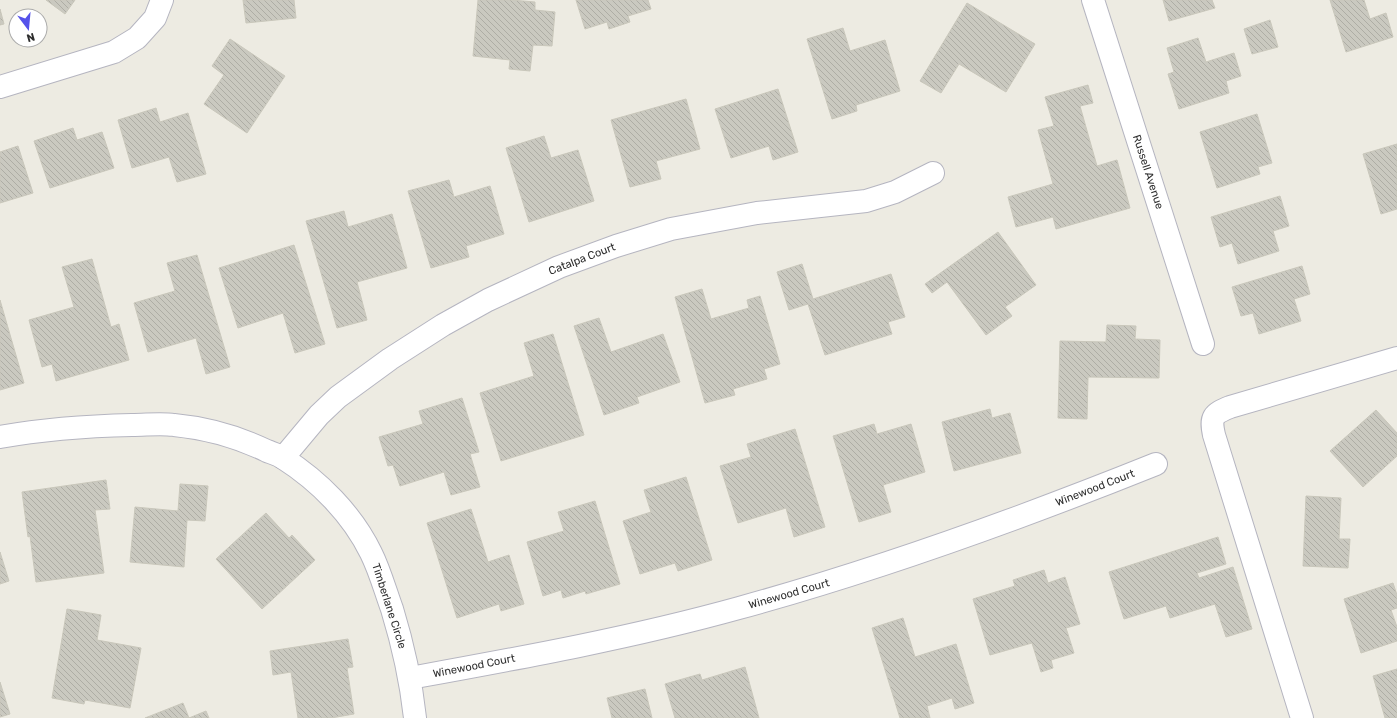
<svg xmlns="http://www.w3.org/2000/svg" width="1397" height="718" font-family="Rubik,sans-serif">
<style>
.building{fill:url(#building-back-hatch);stroke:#c9c7bb}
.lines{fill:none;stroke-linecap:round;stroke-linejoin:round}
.minor-casing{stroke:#b5b5c0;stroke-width:24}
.minor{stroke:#fff;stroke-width:22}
.labels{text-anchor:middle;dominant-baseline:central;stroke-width:3.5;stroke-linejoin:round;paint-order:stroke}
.street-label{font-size:11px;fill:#2e2e2e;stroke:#fff}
</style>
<defs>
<pattern id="building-back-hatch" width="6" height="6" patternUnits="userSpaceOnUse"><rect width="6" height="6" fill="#cac9c0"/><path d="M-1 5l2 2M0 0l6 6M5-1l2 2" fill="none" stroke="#aeada5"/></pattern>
</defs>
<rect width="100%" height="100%" fill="#edebe2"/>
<!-- building -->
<g class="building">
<polygon points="46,0 75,0 65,14"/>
<polygon points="243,0 294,0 296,18 246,23"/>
<polygon points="478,0 511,0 535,2 535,10 555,12 552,46 533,45 530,71 509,69 510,60 473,56"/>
<polygon points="576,0 648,0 651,9 628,16 630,22 609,29 607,22 585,29"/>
<polygon points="1163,0 1212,0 1215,8 1169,21"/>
<polygon points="1330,0 1364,0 1370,19 1386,13 1393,37 1346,52"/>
<polygon points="967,3 1035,44 1006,92 959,64 941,93 920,81"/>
<polygon points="0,9 4,24 0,25"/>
<polygon points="1270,20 1278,47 1252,54 1244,29"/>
<polygon points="843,28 850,51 885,40 900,91 856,105 857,111 832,119 807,39"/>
<polygon points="1198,38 1206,62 1234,53 1241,76 1226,81 1229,93 1179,109 1168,74 1174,72 1167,48"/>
<polygon points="230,39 285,76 247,133 204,104 224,75 212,66"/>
<polygon points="1088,85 1093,103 1080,106 1097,166 1117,160 1130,208 1056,229 1053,217 1016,227 1008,197 1053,184 1038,130 1054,126 1045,97"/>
<polygon points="778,89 798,152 773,160 769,146 731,158 715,109"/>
<polygon points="686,99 700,149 656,161 661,179 630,187 611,120"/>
<polygon points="156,108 160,122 188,113 206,174 177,182 169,157 132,168 118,120"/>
<polygon points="1257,114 1272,163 1258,167 1260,174 1217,188 1200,132"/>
<polygon points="73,128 77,140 102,132 114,168 50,188 34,141"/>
<polygon points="544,136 551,158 578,150 594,201 529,222 506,148"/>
<polygon points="1397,144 1397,209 1381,214 1363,154"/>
<polygon points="18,146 33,193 0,203 0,152"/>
<polygon points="449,180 454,197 490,186 504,234 466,246 469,257 431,268 408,191"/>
<polygon points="1280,196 1289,226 1273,231 1279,251 1238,264 1232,243 1220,247 1211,217"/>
<polygon points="344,211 348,227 392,214 407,268 357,282 367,320 337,328 306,221"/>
<polygon points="998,232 1036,285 1005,307 1012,316 986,335 947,282 932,293 925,284"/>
<polygon points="294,245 325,344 295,353 283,313 238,328 219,268"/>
<polygon points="197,255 230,367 206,374 196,338 148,352 134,303 175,291 167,263"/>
<polygon points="92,259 111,327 119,324 129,360 56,381 52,364 42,367 29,320 74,307 62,267"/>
<polygon points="802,264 813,299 891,274 905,317 888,322 892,334 825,355 808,304 789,310 777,272"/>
<polygon points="1302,266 1310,294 1294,299 1301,321 1259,334 1253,313 1241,316 1232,287"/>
<polygon points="702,289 711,319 749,308 747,300 760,296 780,364 764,369 767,379 733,389 735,395 705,403 675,297"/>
<polygon points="0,300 24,383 0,390"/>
<polygon points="599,318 611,352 663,334 680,382 637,397 639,403 604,415 574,326"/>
<polygon points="1107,325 1136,326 1135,339 1160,340 1159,378 1088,377 1087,419 1058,418 1060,341 1106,342"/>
<polygon points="553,334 584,435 501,461 480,393 534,376 524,343"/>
<polygon points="462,398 479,452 470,454 480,487 451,495 444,472 400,486 393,465 388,466 379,437 423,424 419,411"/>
<polygon points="990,409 992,418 1010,413 1021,453 954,471 942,422"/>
<polygon points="1376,410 1397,433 1397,456 1363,487 1330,451"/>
<polygon points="874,424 877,434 911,424 925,472 883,485 891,512 859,522 833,436"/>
<polygon points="795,429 825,527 794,537 786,508 738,523 720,466 751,457 747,444"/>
<polygon points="686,477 712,560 678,571 675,563 640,574 623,521 651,512 644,490"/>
<polygon points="106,480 110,509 95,510 104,573 36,582 30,536 28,537 22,492"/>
<polygon points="180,484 208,486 205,521 187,520 184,567 130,562 135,507 178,511"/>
<polygon points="1306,496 1341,498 1339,539 1350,539 1348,568 1303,566"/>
<polygon points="595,501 620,584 586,594 585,591 563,598 561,590 543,596 527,542 564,531 558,512"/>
<polygon points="471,509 488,562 509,555 524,604 501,611 499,604 457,618 427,523"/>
<polygon points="266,513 289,538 292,535 315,560 262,609 216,559"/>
<polygon points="1218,537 1226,564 1197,573 1199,578 1233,567 1252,629 1226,637 1215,604 1170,618 1166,606 1124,619 1109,572"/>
<polygon points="0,552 9,581 0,584"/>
<polygon points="1044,570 1048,583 1065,577 1080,624 1066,628 1074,653 1051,660 1053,668 1041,672 1032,643 990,655 973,599 1015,586 1013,580"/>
<polygon points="1393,583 1397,595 1397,608 1391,610 1397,627 1397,641 1361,653 1344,599"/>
<polygon points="67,609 101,615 97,640 141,648 130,708 85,700 84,704 52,698"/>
<polygon points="903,618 915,657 956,644 974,703 955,709 952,698 927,706 930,718 900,718 872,628"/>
<polygon points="348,639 353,667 347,668 354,714 331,718 298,718 291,672 273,675 270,651"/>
<polygon points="745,667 759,718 675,718 665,684 700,674 702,680"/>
<polygon points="1397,669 1397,718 1385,718 1373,676"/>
<polygon points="0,682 10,714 0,717"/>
<polygon points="645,689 652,718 612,718 607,698"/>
<polygon points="183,703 189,718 145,718"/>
<polygon points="206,711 209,718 189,718"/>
</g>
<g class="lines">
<defs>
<g id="minor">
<polyline points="1093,0 1203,344"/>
<polyline points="0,87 114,52 137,38 155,18 162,0"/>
<path d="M 0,437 C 44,429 88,426 132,425 C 146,425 161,423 174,425 C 206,428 238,437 267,451 C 272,453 279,455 283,458 C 319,481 352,514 371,553 C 380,571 385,590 392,609 C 403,645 411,681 415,718"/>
<polyline points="283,458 319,415 338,397 390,359 443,325 488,300 559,267 616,246 671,229 757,213 866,201 895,192 933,173"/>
<path d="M 410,678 C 520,658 631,638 739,608 C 881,569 1019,519 1156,464"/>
<path d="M 1302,718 L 1214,435 C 1210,417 1213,414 1230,407 L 1397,358"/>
</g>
</defs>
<!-- minor casing -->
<use href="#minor" class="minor-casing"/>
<!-- minor -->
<use href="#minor" class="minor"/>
</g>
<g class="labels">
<!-- street labels -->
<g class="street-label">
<text transform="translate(1148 172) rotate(72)">Russell Avenue</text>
<text transform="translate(582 259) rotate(-21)">Catalpa Court</text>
<text transform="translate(1095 488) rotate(-21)">Winewood Court</text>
<text transform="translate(789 594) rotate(-16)">Winewood Court</text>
<text transform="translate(389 606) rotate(72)">Timberlane Circle</text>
<text transform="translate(474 666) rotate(-11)">Winewood Court</text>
</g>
</g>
<!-- north arrow -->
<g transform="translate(28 28) rotate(164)"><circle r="19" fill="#ffffff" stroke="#ababab"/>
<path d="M0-3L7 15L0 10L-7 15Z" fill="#5552ea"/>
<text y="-6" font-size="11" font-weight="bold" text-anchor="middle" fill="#2e2e2e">N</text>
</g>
</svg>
